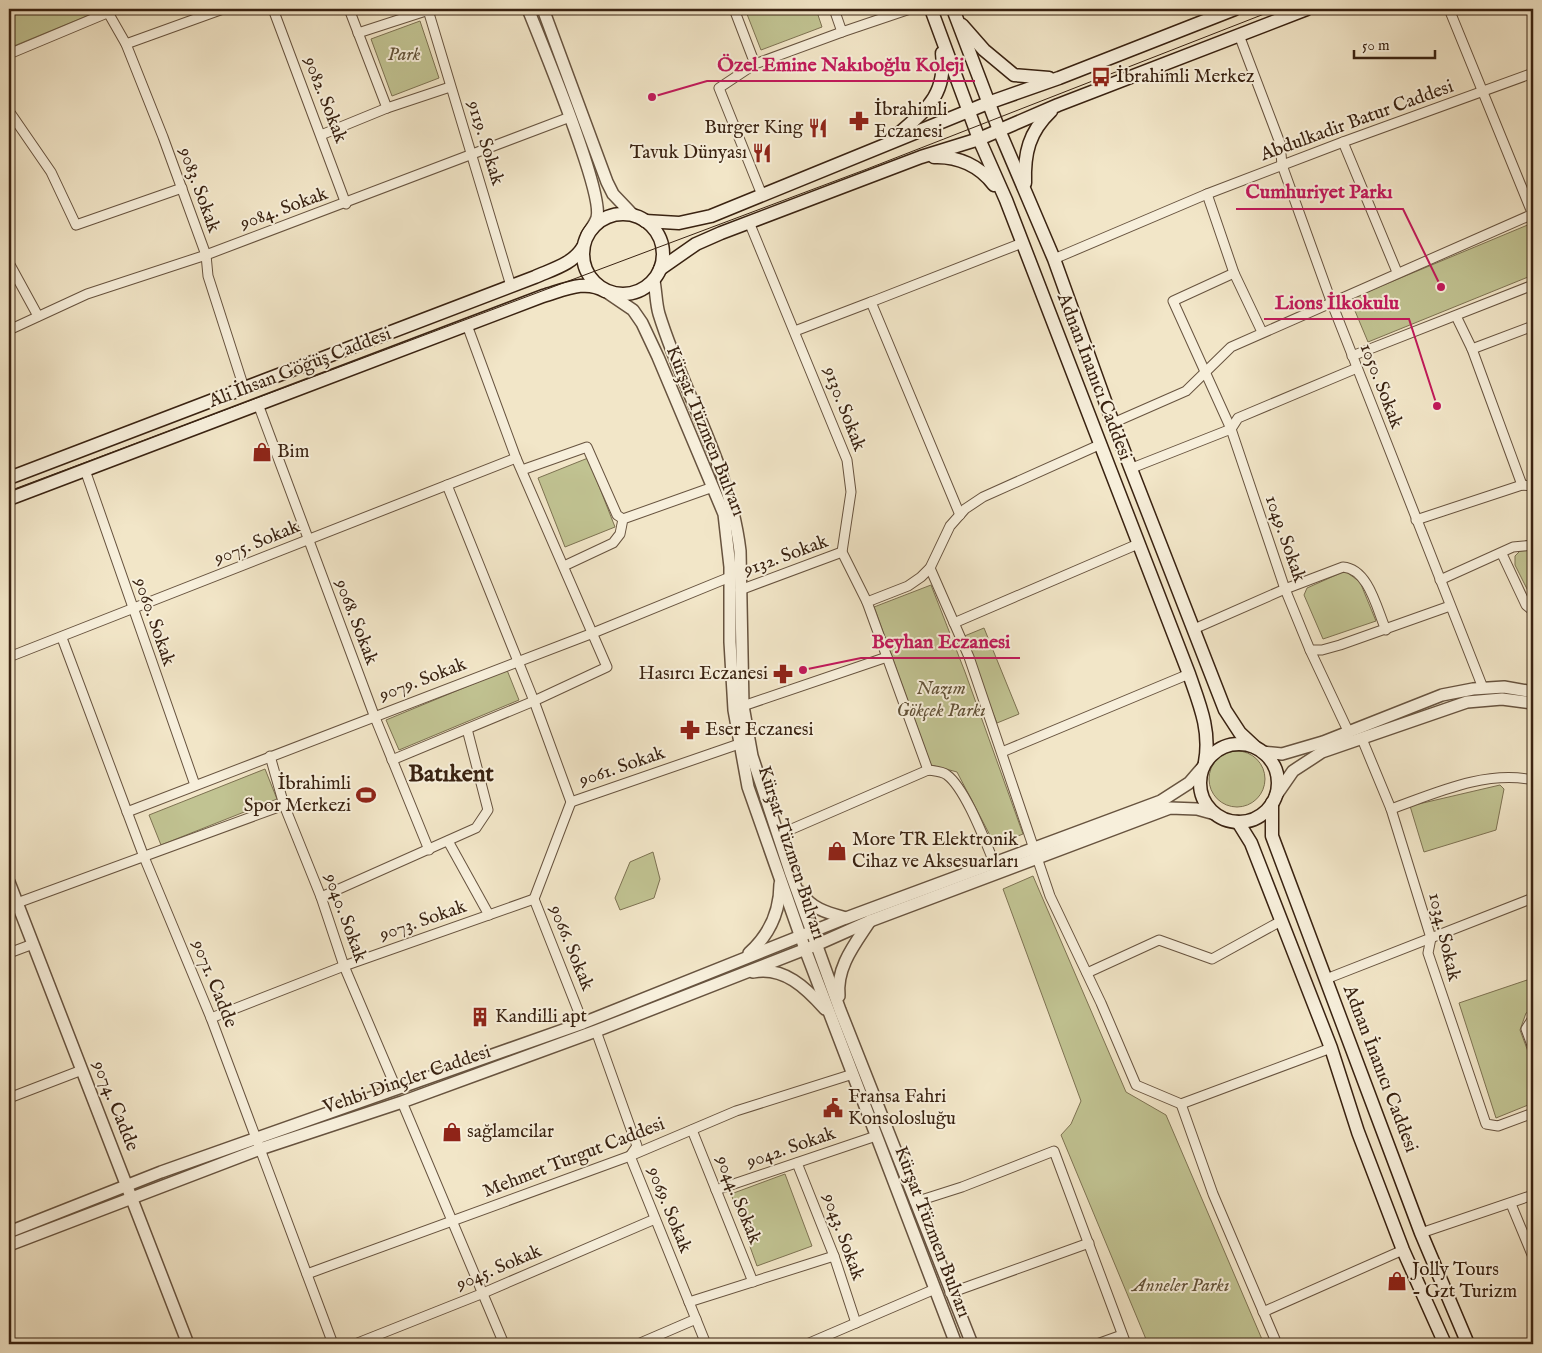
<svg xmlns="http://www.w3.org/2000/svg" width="1542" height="1353" font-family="'IM FELL English',serif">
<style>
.green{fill:#c1c392;stroke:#7d7252}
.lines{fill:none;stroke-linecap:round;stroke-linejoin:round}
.minor-casing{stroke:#67533f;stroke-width:11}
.tertiary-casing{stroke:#67533f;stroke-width:14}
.secondary-casing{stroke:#392211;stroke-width:15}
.minor{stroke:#f7efdb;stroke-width:9}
.tertiary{stroke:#f7efdb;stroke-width:11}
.secondary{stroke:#f7efdb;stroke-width:12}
.tram{stroke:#392211;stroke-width:1}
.labels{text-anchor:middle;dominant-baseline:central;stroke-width:4;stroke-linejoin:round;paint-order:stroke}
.park-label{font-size:19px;font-style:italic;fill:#625238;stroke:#f7efdb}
.poi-label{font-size:19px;fill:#392211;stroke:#f7efdb;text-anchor:start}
.street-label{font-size:19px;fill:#392211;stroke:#f7efdb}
.district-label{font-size:24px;font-weight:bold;fill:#392211;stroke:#f7efdb}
.leader{fill:none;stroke:#c2185b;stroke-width:2}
.callout-dot{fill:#c2185b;stroke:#f7efdb;stroke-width:2}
.callout-label{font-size:20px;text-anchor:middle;font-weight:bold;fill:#c2185b;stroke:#f7efdb;stroke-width:4;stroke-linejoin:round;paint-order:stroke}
</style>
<rect width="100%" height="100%" fill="#f2e6c8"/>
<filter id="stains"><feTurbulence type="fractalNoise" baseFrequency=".004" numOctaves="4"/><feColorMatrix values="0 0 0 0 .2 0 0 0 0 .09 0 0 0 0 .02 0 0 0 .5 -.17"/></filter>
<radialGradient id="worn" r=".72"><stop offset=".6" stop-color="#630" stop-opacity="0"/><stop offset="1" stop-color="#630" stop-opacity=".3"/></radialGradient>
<!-- green -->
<g class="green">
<polygon points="9,9 100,9 101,10 9,48"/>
<polygon points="745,9 816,9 822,27 761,50"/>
<polygon points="420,21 439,78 392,96 371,39"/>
<polygon points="1530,224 1533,232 1533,275 1368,342 1350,299"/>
<polygon points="588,458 615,527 565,547 538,478"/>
<polygon points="1533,550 1533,601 1515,565 1515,556 1520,551"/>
<polygon points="1345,571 1360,582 1376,621 1323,639 1304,595 1307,588"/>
<polygon points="931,585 965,672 1023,834 995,845 957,772 931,765 874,607"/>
<polygon points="984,628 1019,714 997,723 962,637"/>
<polygon points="507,670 519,700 399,750 386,720"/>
<circle cx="1237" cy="779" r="28"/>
<polygon points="265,769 277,799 161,845 149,815"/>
<polygon points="1500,785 1504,789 1496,830 1424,852 1410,806"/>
<polygon points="653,852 660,879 654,898 620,910 615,898 630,862"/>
<polygon points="1033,876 1126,1092 1166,1115 1264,1344 1148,1344 1061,1135 1071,1124 1081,1101 1003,889"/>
<polygon points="1533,978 1533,1010 1526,1013 1520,1030 1533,1065 1533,1103 1496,1118 1459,1003"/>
<polygon points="785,1174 812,1246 757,1266 731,1194"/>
</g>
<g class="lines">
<defs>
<g id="minor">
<polyline points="106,9 126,44 163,137 206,255 208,276 244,388"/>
<polyline points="273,9 346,204"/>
<polyline points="349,9 387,108"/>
<polyline points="734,9 755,64"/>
<polyline points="834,9 842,32 910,9"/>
<polyline points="1449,9 1533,215"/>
<polyline points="428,10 511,286"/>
<polyline points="358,33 432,9"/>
<polyline points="1239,35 1280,143 1282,165 1331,301 1483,688"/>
<polyline points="126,44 223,9"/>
<polyline points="9,54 107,13"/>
<polyline points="9,111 51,172 76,225 182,188"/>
<polyline points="321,135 387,108 450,87"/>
<polyline points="1343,142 1397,272"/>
<polyline points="1207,194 1234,273 1262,332"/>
<polyline points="762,195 719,88 755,64 842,32"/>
<path d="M 749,222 L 847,460 L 851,492 L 842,552 L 867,602 L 928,770 C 934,771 942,771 947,775 C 966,789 986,844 996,867"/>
<polyline points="1054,259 1207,194 1343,142 1533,73"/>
<polyline points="9,263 38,316"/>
<polyline points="1234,273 1173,301 1231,429 1285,589 1310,650 1322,650 1340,645 1450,606"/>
<polyline points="1456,316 1472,349 1522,485"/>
<polyline points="9,330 87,294 206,255 570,117"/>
<polyline points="795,331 871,302"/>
<polyline points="1472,349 1533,326"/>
<polyline points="1352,356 1533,285"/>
<polyline points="258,404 374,715 429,850"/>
<polyline points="1113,423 1186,391 1231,347 1533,214"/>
<polyline points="1132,468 1231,429 1238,418 1357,368"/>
<polyline points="85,470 195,785"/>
<polyline points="522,470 587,447 617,515 623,519"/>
<polyline points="447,485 534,701 571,802"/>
<polyline points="960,515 871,302 1022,243"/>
<polyline points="1416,520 1522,485 1533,486"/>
<polyline points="1502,554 1526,605 1533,611"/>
<polyline points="564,566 613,543 620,534 623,519 713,487"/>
<polyline points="930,568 969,657 1050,896 1101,1003 1136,1085 1181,1104 1331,1048"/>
<polyline points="1440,580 1513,547 1533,545"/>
<polyline points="740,590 842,552"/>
<polyline points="867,602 908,586 921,577 930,568 950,526 965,509 983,497 1099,445"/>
<polyline points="954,623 1138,544"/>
<path d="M 1194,629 L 1285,589 L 1343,567 C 1369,569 1377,610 1386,630"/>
<polyline points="62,638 144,857 211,1018 333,1344"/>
<polyline points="1310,650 1349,733"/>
<polyline points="9,657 516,458"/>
<polyline points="743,706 887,657"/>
<polyline points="1362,739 1391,809 1431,938 1428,953 1486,1124 1498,1126 1533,1113"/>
<polyline points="1002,752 1189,674"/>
<polyline points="270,756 284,805 321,897 344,966 396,1088"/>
<polyline points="392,760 534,701 607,667 516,458 467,325"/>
<polyline points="571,802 534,899 583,1023"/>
<polyline points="571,802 739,744"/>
<path d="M 1391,809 C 1436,793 1485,770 1533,780"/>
<polyline points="127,812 593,633 730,577"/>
<polyline points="778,835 928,770"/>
<polyline points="448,841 489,915"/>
<polyline points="321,897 476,828 488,810 467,729"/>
<polyline points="17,903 284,805"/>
<polyline points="9,953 33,944"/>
<polyline points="1087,973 1159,940 1212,959 1281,921"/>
<polyline points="1326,979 1533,898"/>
<polyline points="211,1018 344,966 534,899"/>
<polyline points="1533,1018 1526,1029 1533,1048"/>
<polyline points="596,1031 637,1146 630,1156 706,1344"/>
<polyline points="9,1098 82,1070"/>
<polyline points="402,1102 504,1344"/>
<polyline points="1181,1104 1213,1194 1277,1344"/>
<polyline points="692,1130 753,1282"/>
<polyline points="797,1163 834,1256 856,1323"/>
<polyline points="716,1190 876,1136"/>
<polyline points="915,1202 962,1187 1054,1151 1126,1344"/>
<polyline points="1511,1204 1533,1257"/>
<polyline points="1421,1233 1533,1195"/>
<polyline points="307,1274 630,1156 736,1111 853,1074"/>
<polyline points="950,1293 1089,1243"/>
<polyline points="689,1302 834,1256"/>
<polyline points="1263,1312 1403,1250"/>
<polyline points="355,1344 481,1294 655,1219"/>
<polyline points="638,1344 696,1319"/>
<polyline points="807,1344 935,1289"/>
<polyline points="1097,1344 1122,1335"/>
</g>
<g id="tertiary">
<path d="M 528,9 C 541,42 604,192 597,218 C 595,224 590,230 587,235"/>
<polyline points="543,9 607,182 613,194 633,215"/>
<path d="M 654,281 C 656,291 656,304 659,314 C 684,395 730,466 740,551 L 743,706 L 752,756 L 791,874 L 840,1010 L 972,1344"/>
<polyline points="605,291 633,310 642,323 658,357 724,514 730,567 730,642 734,710 748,787 805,949 956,1344"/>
<polyline points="1262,752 1282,754 1323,742 1442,695 1473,689 1504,687 1533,692"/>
<polyline points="1275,797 1293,771 1322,752 1467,702 1502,699 1533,703"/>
<polyline points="9,882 188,1344"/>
<path d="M 801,892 C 811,909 828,913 846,918"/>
<path d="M 749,953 C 769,935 780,911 780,884"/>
<path d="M 753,972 C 784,966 806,988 825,1009"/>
<path d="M 839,996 C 836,967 855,944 870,921"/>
<polyline points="9,1232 161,1172 583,1023 846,918 1161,801 1189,783 1201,769"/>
<polyline points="9,1245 260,1149 402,1102 596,1031 816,945 870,921 1170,808 1197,809 1215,814"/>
</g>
<g id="secondary">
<path d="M 931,9 L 979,139 L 1006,200 L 1189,674 C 1199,703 1211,730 1205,762"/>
<polyline points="953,9 999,130 1054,259 1113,423 1225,710 1240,733 1255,747"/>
<polyline points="962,25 984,50 1014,75 1049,78"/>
<path d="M 895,137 C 924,111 947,97 942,53"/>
<path d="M 934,157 C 958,156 980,166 994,185"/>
<path d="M 1025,183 C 1024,153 1029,132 1051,111"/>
<circle cx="623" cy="254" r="40"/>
<polyline points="645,221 679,223 711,216 988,103 1059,78 1235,9"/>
<polyline points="660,269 696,244 721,233 921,157 979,139 1058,105 1307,9"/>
<path d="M 9,478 L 535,277 C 553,269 573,264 583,247"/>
<path d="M 9,499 L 543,296 C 564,290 585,279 605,291"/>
<circle cx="1239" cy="783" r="39"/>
<polyline points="1272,803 1272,836 1421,1233 1468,1344"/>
<polyline points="1238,822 1251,843 1331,1048 1358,1132 1403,1250 1445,1344"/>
</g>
</defs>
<!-- minor casing -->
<use href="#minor" class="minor-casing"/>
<!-- tertiary casing -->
<use href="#tertiary" class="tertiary-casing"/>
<!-- secondary casing -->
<use href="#secondary" class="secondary-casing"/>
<!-- minor -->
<use href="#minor" class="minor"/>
<!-- tertiary -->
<use href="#tertiary" class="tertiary"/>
<!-- secondary -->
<use href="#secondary" class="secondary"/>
<!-- tram -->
<polyline class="tram" points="9,491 867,169 1277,9"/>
</g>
<!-- icons -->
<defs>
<symbol id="bus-bare" viewBox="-9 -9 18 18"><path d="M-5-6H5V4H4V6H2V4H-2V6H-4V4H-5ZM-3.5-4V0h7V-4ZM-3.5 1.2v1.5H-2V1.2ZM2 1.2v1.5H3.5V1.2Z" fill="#8f2418" stroke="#f7efdb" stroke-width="2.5" paint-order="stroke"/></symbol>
<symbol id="pharmacy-bare" viewBox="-9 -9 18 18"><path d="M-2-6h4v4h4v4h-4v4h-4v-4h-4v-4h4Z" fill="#8f2418" stroke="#f7efdb" stroke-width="2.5" paint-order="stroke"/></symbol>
<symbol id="restaurant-bare" viewBox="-9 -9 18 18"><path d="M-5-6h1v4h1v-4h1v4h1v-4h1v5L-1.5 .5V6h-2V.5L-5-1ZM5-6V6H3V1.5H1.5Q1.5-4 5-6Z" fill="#8f2418" stroke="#f7efdb" stroke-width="2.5" paint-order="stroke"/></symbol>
<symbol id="shop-bare" viewBox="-9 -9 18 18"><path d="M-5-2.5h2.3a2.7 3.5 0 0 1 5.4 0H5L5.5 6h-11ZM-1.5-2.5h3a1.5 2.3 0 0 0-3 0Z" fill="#8f2418" stroke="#f7efdb" stroke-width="2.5" paint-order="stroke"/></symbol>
<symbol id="stadium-bare" viewBox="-9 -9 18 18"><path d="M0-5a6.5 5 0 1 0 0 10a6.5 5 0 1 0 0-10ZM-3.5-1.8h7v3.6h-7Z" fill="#8f2418" stroke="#f7efdb" stroke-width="2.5" paint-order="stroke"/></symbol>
<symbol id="building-bare" viewBox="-9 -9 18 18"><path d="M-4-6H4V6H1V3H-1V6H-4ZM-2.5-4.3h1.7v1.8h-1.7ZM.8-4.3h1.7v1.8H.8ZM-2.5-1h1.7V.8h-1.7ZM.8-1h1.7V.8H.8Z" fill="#8f2418" stroke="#f7efdb" stroke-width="2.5" paint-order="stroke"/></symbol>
<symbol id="civic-bare" viewBox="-9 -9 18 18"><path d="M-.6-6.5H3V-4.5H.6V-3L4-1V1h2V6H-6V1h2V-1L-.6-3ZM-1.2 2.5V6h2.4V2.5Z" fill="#8f2418" stroke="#f7efdb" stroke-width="2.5" paint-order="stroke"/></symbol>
</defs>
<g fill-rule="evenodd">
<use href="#bus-bare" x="1087" y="63" width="28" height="28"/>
<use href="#pharmacy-bare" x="845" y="107" width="28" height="28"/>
<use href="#restaurant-bare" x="804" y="114" width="28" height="28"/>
<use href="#restaurant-bare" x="748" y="139" width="28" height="28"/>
<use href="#shop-bare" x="248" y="438" width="28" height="28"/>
<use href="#pharmacy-bare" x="769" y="660" width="28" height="28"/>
<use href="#pharmacy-bare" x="676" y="716" width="28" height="28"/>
<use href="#stadium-bare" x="352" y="781" width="28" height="28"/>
<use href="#shop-bare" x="823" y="837" width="28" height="28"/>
<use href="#building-bare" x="466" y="1003" width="28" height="28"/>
<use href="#civic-bare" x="819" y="1094" width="28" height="28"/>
<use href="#shop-bare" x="438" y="1118" width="28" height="28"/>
<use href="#shop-bare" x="1383" y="1267" width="28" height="28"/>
</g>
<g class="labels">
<!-- park labels -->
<g class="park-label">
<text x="404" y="55">Park</text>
<text x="941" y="689">Nazım<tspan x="941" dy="22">Gökçek Parkı</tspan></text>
<text x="1181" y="1286">Anneler Parkı</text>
</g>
<!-- poi labels -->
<g class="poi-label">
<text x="1116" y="77">İbrahimli Merkez</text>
<text x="874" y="110">İbrahimli<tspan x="874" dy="22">Eczanesi</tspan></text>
<text x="803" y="128" text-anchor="end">Burger King</text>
<text x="747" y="153" text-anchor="end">Tavuk Dünyası</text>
<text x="277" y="452">Bim</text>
<text x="768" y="674" text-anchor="end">Hasırcı Eczanesi</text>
<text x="705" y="730">Eser Eczanesi</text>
<text x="351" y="784" text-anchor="end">İbrahimli<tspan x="351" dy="22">Spor Merkezi</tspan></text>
<text x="852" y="840">More TR Elektronik<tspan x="852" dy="22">Cihaz ve Aksesuarları</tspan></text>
<text x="495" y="1017">Kandilli apt</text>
<text x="848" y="1097">Fransa Fahri<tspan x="848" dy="22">Konsolosluğu</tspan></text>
<text x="467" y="1132">sağlamcilar</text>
<text x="1412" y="1270">Jolly Tours<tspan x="1412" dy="22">- Gzt Turizm</tspan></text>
</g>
<!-- street labels -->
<g class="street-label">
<text transform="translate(325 100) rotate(69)">9082. Sokak</text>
<text transform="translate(1357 121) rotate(-20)">Abdulkadir Batur Caddesi</text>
<text transform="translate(485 143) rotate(73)">9119. Sokak</text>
<text transform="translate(199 190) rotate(70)">9083. Sokak</text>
<text transform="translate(284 209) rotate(-20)">9084. Sokak</text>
<text transform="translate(300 368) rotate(-21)">Ali İhsan Göğüş Caddesi</text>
<text transform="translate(1094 377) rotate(69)">Adnan İnanıcı Caddesi</text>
<text transform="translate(1381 386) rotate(69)">1050. Sokak</text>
<text transform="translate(844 409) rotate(69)">9130. Sokak</text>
<text transform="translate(705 431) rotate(68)">Kürşat Tüzmen Bulvarı</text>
<text transform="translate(1285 539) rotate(71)">1049. Sokak</text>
<text transform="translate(257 543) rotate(-22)">9075. Sokak</text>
<text transform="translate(786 556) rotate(-20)">9132. Sokak</text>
<text transform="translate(154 622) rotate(71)">9060. Sokak</text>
<text transform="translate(356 622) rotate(69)">9068. Sokak</text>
<text transform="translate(423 680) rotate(-21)">9079. Sokak</text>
<text transform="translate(622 767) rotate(-19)">9061. Sokak</text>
<text transform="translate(791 853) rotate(72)">Kürşat Tüzmen Bulvarı</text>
<text transform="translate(345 918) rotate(70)">9040. Sokak</text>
<text transform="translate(423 921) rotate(-19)">9073. Sokak</text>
<text transform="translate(1444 937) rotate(77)">1034. Sokak</text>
<text transform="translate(571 948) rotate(68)">9066. Sokak</text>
<text transform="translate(214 984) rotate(68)">9071. Cadde</text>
<text transform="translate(1380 1069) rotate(69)">Adnan İnanıcı Caddesi</text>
<text transform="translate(407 1080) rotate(-19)">Vehbi Dinçler Caddesi</text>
<text transform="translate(115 1106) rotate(68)">9074. Cadde</text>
<text transform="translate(791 1148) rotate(-19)">9042. Sokak</text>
<text transform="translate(574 1158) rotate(-21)">Mehmet Turgut Caddesi</text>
<text transform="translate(738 1200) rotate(68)">9044. Sokak</text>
<text transform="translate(669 1210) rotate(68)">9069. Sokak</text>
<text transform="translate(932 1232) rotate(69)">Kürşat Tüzmen Bulvarı</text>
<text transform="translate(843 1237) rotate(70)">9043. Sokak</text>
<text transform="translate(499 1268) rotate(-23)">9045. Sokak</text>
</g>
<!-- district labels -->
<g class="district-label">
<text x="451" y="774">Batıkent</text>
</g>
</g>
<!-- callouts -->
<path class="leader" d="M652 97L707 81H975M1441 287L1403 209H1236M1437 406L1409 319H1264M803 670L861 658H1020"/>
<g class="callout-dot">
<circle cx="652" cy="97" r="5"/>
<circle cx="1441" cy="287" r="5"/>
<circle cx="1437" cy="406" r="5"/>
<circle cx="803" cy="670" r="5"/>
</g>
<g class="callout-label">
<text x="841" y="71">Özel Emine Nakıboğlu Koleji</text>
<text x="1319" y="198">Cumhuriyet Parkı</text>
<text x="1337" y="309">Lions İlkokulu</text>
<text x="941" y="648">Beyhan Eczanesi</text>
</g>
<!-- margin -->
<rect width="1542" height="1353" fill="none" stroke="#f2e6c8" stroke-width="30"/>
<rect x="10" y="10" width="1522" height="1333" fill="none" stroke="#392211" stroke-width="2.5"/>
<rect x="15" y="15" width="1512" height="1323" fill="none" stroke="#392211"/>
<!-- scale -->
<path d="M1354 50v8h81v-8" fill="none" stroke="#392211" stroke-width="2.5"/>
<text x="1362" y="50" font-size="15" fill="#392211" stroke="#f7efdb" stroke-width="4" paint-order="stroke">50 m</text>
<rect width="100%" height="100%" filter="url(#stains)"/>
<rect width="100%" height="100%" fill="url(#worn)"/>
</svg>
